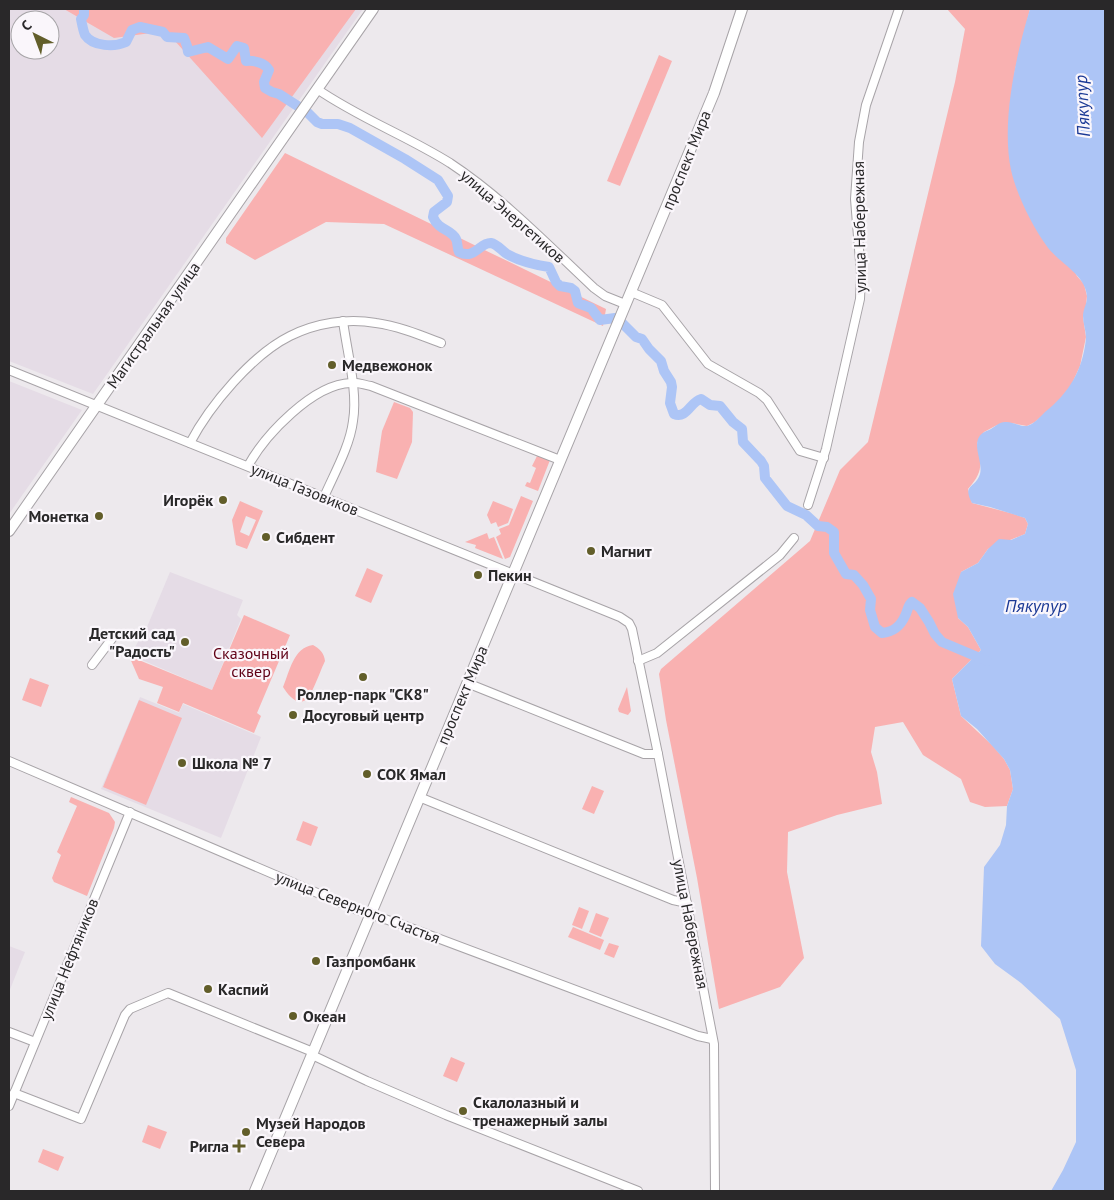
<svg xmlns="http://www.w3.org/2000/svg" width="1114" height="1200" font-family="'PT Sans',sans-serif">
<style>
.built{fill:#e5dce6;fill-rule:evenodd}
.green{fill:#f9b1b1;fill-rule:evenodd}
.water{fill:#adc5f6}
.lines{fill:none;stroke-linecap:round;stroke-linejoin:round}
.river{stroke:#adc5f6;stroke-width:10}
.minor-casing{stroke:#a8a4a8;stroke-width:10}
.major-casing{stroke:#a8a4a8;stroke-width:12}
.minor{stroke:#fff;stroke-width:8}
.major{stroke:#fff;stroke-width:10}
.poi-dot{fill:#625e2a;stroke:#faf6fb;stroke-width:2}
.labels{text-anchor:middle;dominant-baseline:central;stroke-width:4.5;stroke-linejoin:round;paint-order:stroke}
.street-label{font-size:16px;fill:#292829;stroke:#faf6fb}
.poi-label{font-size:16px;font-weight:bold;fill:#292829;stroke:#faf6fb;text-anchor:start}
.park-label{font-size:16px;fill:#600116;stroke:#faf6fb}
.water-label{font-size:18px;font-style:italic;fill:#1b3995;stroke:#faf6fb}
</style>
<rect width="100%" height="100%" fill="#ede9ed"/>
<!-- built -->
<g class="built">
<path d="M 9,9 L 363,9 L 93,394 L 9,361 ZM 20,20 L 50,20 L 50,50 L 20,50 Z"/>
<polygon points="9,381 82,410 9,514"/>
<polygon points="170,572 243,600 237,615 241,619 212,690 135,657 129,657 147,627"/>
<polygon points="140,697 179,713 183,704 261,737 221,838 101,789"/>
<polygon points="9,946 25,952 9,992"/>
</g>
<!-- green -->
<g class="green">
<polygon points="64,9 356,9 262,138 166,31 114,38"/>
<path d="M 947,9 L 1030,9 L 1015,70 L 1010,114 L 1008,145 L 1077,276 L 1084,284 L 1087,296 L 1086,306 L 1083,317 L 1086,337 L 1080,366 L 1069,390 L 1056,404 L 1035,422 L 1027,426 L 1011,423 L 997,425 L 984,432 L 977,443 C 982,465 983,472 968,489 L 972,503 L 1014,514 L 1025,518 L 1028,524 L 1025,534 L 988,549 L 978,563 L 961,572 L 958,618 L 968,627 L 981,650 L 952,679 L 961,716 L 993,746 L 1004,759 L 1010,770 L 1013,789 L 1007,806 L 985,807 L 970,802 L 961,779 L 923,755 L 903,722 L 875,727 L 871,752 L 877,772 L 882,804 L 837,815 L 788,832 L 787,872 L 804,958 L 780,987 L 719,1009 L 697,878 L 666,720 L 659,674 L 661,669 L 810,541 L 840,470 L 868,442 L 955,82 L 965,29 Z"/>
<polygon points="659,55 672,61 620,186 607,181"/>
<polygon points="285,153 606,309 603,326 384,224 326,222 255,260 226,243 226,238"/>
<polygon points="394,402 410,408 413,412 412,442 397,479 376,472 382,431"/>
<polygon points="537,456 550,460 538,491 525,486 527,482 530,483 536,468 532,466"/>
<polygon points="521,496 533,501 510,557 505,559 496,537 501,534 499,529 509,525"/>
<path d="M 240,501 L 263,511 L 247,549 L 236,545 L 232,520 ZM 246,516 L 256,520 L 249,536 L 240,532 Z"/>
<polygon points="493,501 513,509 508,523 498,527 496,522 491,524 487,515"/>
<polygon points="487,533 489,539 494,537 503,559 475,548 476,545 465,542"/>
<polygon points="367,568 383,575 371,603 355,596"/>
<polygon points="244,615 290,635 257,713 261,716 254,733 183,703 179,712 157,703 163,687 139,679 129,656 212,690"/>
<path d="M 313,645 C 320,649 324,653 325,661 C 321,669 313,692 308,698 C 298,708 288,695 283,687 C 290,671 293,648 313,645 Z"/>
<polygon points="30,678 49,685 41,707 22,700"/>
<polygon points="627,687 631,711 628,715 619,712 618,709"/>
<polygon points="139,700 182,718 146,805 103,787"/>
<polygon points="592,786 604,791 594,814 582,809"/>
<polygon points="71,797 109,813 115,822 114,828 87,896 54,882 52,878 61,855 57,852 77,806 69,802"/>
<polygon points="303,821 318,827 311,846 296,840"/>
<polygon points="579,907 589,911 582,929 572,925"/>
<polygon points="596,913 609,918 601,937 589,932"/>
<polygon points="573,927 604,940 600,950 568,937"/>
<polygon points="609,943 619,946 614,958 604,954"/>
<polygon points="451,1057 465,1063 457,1082 443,1076"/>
<polygon points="148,1125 167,1132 160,1149 142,1142"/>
<polygon points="43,1149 64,1157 58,1171 38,1162"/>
</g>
<!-- water -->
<path class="water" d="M 1030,9 L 1105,9 L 1105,1191 L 1051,1191 L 1063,1170 L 1076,1142 L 1076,1070 L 1060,1019 L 1021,983 L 995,964 L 981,946 L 984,867 L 1000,845 L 1006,825 L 1007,806 L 1013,789 L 1010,770 L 1004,759 L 977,729 L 961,716 L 952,679 L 981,650 L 968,627 L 958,618 L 953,594 L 961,572 L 978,563 L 988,549 L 999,539 L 1011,540 L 1025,534 L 1028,524 L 1025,518 L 990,507 L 972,503 C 962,484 975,489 980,474 C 983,463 973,447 979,437 C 982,432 987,431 991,429 C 996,426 999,422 1005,422 C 1012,421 1020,427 1027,426 C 1034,424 1040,417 1045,412 C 1069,393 1083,370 1086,338 C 1086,331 1083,323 1083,316 C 1083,309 1087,304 1087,297 C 1086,274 1058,263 1046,245 C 1032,226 1016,193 1011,170 C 1001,122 1016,55 1030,9 Z"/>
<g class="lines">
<!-- river -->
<path class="river" d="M 84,9 L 84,15 L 81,19 C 82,24 83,30 85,35 C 93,47 115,47 126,42 L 132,30 L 140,27 L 163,32 L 167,37 L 184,38 L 187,46 L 188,52 L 208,47 L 228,59 L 237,46 L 244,48 L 246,61 C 254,60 265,63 269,70 L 264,82 L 265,88 L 272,92 L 279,94 L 307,112 L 317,122 L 322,124 L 338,124 L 350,128 L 405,159 L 438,180 L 448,196 L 447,202 L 434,212 L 433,217 C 439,231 451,229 456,239 C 458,243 457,248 459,252 C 475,260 480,242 491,243 C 497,244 502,251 507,254 C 519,261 536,265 549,267 L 556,282 L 560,286 L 571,288 L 575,291 L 578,303 L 591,308 L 600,320 L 615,318 L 620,321 L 636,337 L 642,339 L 649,349 L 661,361 L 664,371 L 671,382 L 672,387 L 670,403 L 674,414 C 687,419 690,402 701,399 L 710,405 L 720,406 L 733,422 L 742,429 L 743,442 L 761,461 L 764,466 L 765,478 L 787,506 L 806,515 L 818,526 L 827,527 L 834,532 L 834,553 L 846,574 L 854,575 L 863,585 L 871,599 L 870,610 L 875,627 L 882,633 C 893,632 900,627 905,616 C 908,611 907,606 912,602 L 920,608 L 929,622 L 935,634 L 942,642 L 987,661"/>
<defs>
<g id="minor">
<path d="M 317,89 C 359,118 407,136 450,163 C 503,198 548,245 594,288 L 605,296 L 625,304"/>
<polyline points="631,292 662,305 708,364 759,393 767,400 800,451 824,458"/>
<polyline points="9,370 620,617 629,623 632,629 658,754 714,1044 715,1191"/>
<path d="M 190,443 C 210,405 252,355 290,336 C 316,323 347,318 376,323 C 398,326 420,335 441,343"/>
<path d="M 248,466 C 265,435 313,384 351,383 C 358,382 364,385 371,386 L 560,460"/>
<path d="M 324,497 C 334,474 350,446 353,421 C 358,391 347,352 343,321"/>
<polyline points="808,505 826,449 860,299 861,274 855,199 859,142 866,105 899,9"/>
<polyline points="638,661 657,653 780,555 794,538"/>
<polyline points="92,665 114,636"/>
<polyline points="467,683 644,754 658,754"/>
<polyline points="9,761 357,910 400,924 698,1036 712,1039"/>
<polyline points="419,797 673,900 687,903"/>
<polyline points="9,1032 35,1042"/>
<polyline points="312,1055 367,1081 446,1115 638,1191"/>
<polyline points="14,1093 81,1119 125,1015 130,1009 168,993 313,1052"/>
<polyline points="9,1106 130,812"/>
</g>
<g id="major">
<polyline points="9,531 373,9"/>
<polyline points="255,1191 678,179 714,93 742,9"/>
</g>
</defs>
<!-- minor casing -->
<use href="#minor" class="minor-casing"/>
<!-- major casing -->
<use href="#major" class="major-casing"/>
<!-- minor -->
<use href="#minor" class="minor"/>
<!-- major -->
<use href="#major" class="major"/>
</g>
<!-- markers -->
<g class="poi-dot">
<circle cx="332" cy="365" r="5"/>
<circle cx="223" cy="500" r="5"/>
<circle cx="99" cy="516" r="5"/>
<circle cx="266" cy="537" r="5"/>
<circle cx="591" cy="551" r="5"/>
<circle cx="478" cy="575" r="5"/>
<circle cx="185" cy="642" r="5"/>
<circle cx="363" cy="677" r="5"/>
<circle cx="293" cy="715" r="5"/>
<circle cx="182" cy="763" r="5"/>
<circle cx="367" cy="774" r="5"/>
<circle cx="316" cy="961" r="5"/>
<circle cx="208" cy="989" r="5"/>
<circle cx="293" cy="1016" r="5"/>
<circle cx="463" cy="1111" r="5"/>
<circle cx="246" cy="1132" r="5"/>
<path d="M236.5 1138.5h5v5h5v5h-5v5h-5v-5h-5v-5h5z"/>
</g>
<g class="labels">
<!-- street labels -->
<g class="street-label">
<text transform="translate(686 160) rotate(-68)">проспект Мира</text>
<text transform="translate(513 216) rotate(41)">улица Энергетиков</text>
<text transform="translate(859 227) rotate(-91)">улица Набережная</text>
<text transform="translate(153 325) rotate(-55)">Магистральная улица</text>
<text transform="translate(305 489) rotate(22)">улица Газовиков</text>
<text transform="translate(462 695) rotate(-67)">проспект Мира</text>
<text transform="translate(358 907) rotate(21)">улица Северного Счастья</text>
<text transform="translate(691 924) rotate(79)">улица Набережная</text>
<text transform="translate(69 959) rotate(-68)">улица Нефтяников</text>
</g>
<!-- poi labels -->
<g class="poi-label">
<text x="342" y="365">Медвежонок</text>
<text x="213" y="500" text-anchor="end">Игорёк</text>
<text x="89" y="516" text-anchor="end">Монетка</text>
<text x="276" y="537">Сибдент</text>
<text x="601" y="551">Магнит</text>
<text x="488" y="575">Пекин</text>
<text x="175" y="633" text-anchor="end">Детский сад<tspan x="175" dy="18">"Радость"</tspan></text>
<text x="363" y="694" text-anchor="middle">Роллер-парк "СК8"</text>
<text x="303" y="715">Досуговый центр</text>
<text x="192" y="763">Школа № 7</text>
<text x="377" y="774">СОК Ямал</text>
<text x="326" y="961">Газпромбанк</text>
<text x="218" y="989">Каспий</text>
<text x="303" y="1016">Океан</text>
<text x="473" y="1102">Скалолазный и<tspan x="473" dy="18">тренажерный залы</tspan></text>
<text x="256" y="1123">Музей Народов<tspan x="256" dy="18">Севера</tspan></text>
<text x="229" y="1146" text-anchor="end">Ригла</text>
</g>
<!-- park labels -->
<g class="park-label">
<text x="251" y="653">Сказочный<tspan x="251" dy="18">сквер</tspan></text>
</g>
<!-- water labels -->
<g class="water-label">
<text transform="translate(1082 106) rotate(-93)">Пякупур</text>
<text x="1036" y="605">Пякупур</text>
</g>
</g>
<!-- border -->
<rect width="1114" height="1200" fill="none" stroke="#292829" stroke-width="20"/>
<!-- north arrow -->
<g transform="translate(35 35) rotate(318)"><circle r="24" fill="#faf6fb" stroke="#a6a4a7"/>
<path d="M0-4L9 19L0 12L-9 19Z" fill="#625e2a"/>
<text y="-8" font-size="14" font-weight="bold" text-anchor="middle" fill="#292829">С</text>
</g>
</svg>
